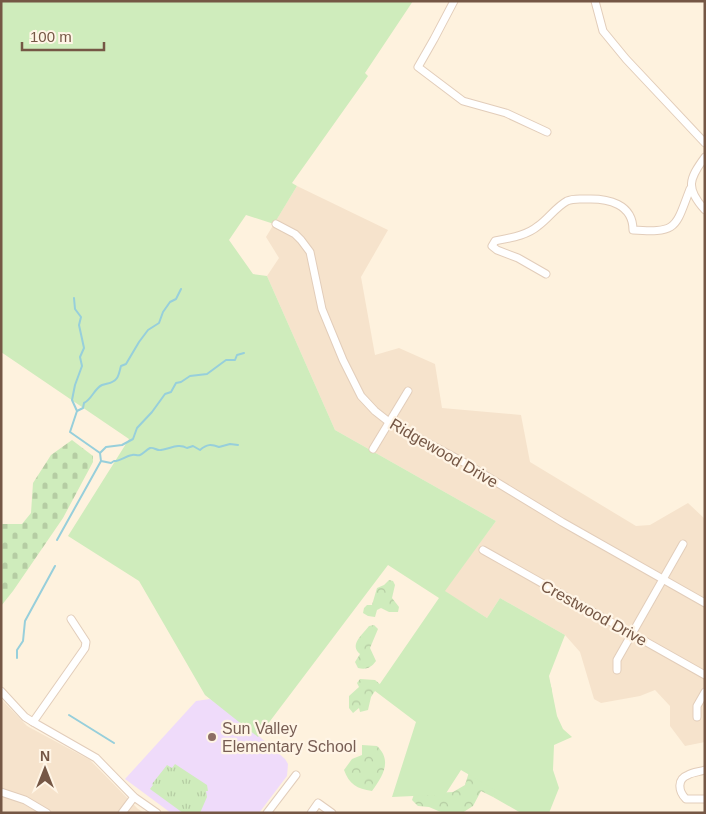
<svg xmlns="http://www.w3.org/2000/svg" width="706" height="814" font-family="Arial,sans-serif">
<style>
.residential{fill:#f6e3cc}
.education{fill:#efdbfa}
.grass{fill:url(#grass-tufts)}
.forest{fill:url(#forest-crowns)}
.cemetery{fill:url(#cemetery-stones)}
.green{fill:#cfecbc}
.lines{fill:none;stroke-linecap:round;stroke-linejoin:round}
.stream{stroke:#97cfdb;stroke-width:2}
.minor-casing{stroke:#e2cdba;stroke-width:9}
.minor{stroke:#fff;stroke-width:7}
.education-dot{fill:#8d6e63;stroke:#fff5e6;stroke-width:2}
.labels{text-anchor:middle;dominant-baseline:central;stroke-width:4.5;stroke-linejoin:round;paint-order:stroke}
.street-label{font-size:16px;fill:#755745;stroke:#fff5e6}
.education-label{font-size:16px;fill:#785e54;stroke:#fff5e6;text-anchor:start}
</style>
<defs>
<pattern id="grass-tufts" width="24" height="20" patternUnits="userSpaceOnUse" patternTransform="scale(1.25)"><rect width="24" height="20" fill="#cfecbc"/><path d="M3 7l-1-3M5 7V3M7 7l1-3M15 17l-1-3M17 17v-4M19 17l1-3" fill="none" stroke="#b5cca3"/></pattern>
<pattern id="forest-crowns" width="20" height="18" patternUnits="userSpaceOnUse" patternTransform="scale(1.25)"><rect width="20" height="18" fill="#cfecbc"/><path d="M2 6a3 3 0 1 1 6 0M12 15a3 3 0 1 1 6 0" fill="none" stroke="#b5cca3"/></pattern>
<pattern id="cemetery-stones" width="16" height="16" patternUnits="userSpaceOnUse" patternTransform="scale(1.25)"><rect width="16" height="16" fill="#cfecbc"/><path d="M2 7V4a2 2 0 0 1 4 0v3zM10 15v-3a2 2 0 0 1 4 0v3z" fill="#b5cca3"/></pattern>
</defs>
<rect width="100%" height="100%" fill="#fef2de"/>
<!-- residential -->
<g class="residential">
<polygon points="297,186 388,230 361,277 375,355 399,348 435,364 442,408 521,415 530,462 636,526 650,525 688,503 705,519 705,742 685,746 670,726 670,706 655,690 640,696 601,703 594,699 580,652 565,635 500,598 487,618 444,591 496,521 335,430 267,276 279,258 266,237"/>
<polygon points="1,699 27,726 90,760 138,809 144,813 1,813"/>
</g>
<!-- education -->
<polygon class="education" points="210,699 232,715 234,714 285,759 288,764 287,776 259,813 171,813 125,779 196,701"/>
<!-- grass -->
<polygon class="grass" points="175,764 207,785 208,791 206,791 207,797 200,813 183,813 150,789 153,785 152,784 167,765 172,768"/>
<!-- forest -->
<g class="forest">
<polygon points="389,580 393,581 395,585 392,598 399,607 398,612 389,612 381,608 377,610 375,617 368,616 363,613 364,608 367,605 372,605 377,588 384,585"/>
<path d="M 374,625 L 378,629 L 370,648 L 376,661 C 371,668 366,670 358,668 L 355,662 L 360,654 C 349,645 362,635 369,626 Z"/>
<polygon points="548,676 552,690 548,703 493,797 481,791 473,806 462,813 443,813 429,807 418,806 412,800 414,794 453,792 465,785 469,772"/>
<polygon points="360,679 375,680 381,685 381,690 375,691 371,697 368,710 360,712 359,708 353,713 349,708 349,696 359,687 357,683"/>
<path d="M 362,745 L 377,746 C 393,761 382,777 372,791 C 357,789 349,784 344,770 L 352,759 L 362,755 Z"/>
</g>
<!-- cemetery -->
<polygon class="cemetery" points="72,440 93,456 93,462 63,518 13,591 1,606 1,524 22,524 31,513 33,483 51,455"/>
<!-- green -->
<polygon class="green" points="1,1 413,1 365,73 368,76 292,183 297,186 274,224 246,215 229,240 253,274 267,276 335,430 496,521 445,591 487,618 500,598 565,635 549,676 557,716 563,729 572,737 554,745 553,770 559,788 549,813 521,813 493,797 495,790 461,770 441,801 434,795 392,797 416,722 375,691 439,598 388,565 258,737 205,695 139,581 68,536 129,439 1,352"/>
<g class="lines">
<!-- stream -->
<g class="stream">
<path d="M 77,411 L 83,408 L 84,403 C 92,399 94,389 102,385 C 107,383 113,384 117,378 C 119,375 120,369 121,366 L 126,364 L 139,342 L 148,330 L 159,323 L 163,312 L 170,302 L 176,299 L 181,289"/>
<polyline points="100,453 106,447 122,445 133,439 137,428 152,412 165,394 171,392 176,383 181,382 190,376 207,374 226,360 235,360 237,355 244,353"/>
<path d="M 101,461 L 111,463 L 114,461 C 121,461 125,456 132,455 C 135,454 137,456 140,455 C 143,454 146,450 150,448 C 154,447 157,451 161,450 C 170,449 178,443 187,448 L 193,446 L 200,450 C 207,444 211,444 219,447 L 230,444 L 238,445"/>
<polyline points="57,540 101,461 100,453 70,432 77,411 72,400 75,385 82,366 80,357 84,348 79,325 81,317 75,309 74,298"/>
<polyline points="17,658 17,650 23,641 25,621 55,566"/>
<polyline points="69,715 114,743"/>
</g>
<defs>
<g id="minor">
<polyline points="454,1 434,39 418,67 463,101 506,113 547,132"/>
<polyline points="595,1 603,31 626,59 705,143"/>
<path d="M 705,157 C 689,179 685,188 705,210"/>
<polyline points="276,224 295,234 301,240 310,252 322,309 343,360 361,396 375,411 389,422 465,463 562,522 705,603"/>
<path d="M 546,274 L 518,258 L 497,250 L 492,246 L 495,241 C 509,238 526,236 538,226 C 548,219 556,207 567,201 C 573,198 580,199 586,199 C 608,198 633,204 633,230 C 678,233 675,228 690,189"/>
<polyline points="373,449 408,391"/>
<polyline points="483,550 705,675"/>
<polyline points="617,670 617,660 683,544"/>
<polyline points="1,691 25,717 33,722 96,758 134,797 157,813"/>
<polyline points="697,717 697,706 705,692"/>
<polyline points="33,722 85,648 86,642 71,619"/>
<path d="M 705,770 C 699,772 693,772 688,775 C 677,779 678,791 686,799 L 705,799"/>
<polyline points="1,792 25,800 47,813"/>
<polyline points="122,813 134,797"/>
<polyline points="267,813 296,775"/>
<polyline points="311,813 318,803 332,813"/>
</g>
</defs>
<!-- minor casing -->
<use href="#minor" class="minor-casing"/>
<!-- minor -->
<use href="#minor" class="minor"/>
</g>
<!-- markers -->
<circle class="education-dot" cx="212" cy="737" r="5"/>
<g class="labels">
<!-- street labels -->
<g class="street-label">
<text transform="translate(444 453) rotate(30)">Ridgewood Drive</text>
<text transform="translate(594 613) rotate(29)">Crestwood Drive</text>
</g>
<!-- education labels -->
<g class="education-label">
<text x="222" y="728">Sun Valley<tspan x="222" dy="18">Elementary School</tspan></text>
</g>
</g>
<!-- border -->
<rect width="706" height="814" fill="none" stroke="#755745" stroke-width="5"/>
<!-- north arrow -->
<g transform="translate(45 769)" stroke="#fff5e6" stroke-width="4" paint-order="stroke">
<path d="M0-4L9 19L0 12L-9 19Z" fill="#755745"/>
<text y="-8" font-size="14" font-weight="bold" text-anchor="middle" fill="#755745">N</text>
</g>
<!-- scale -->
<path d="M22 42v8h82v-8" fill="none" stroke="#755745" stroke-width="2.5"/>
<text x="30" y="42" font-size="15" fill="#755745" stroke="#fff5e6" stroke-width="4" paint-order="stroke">100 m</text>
</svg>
